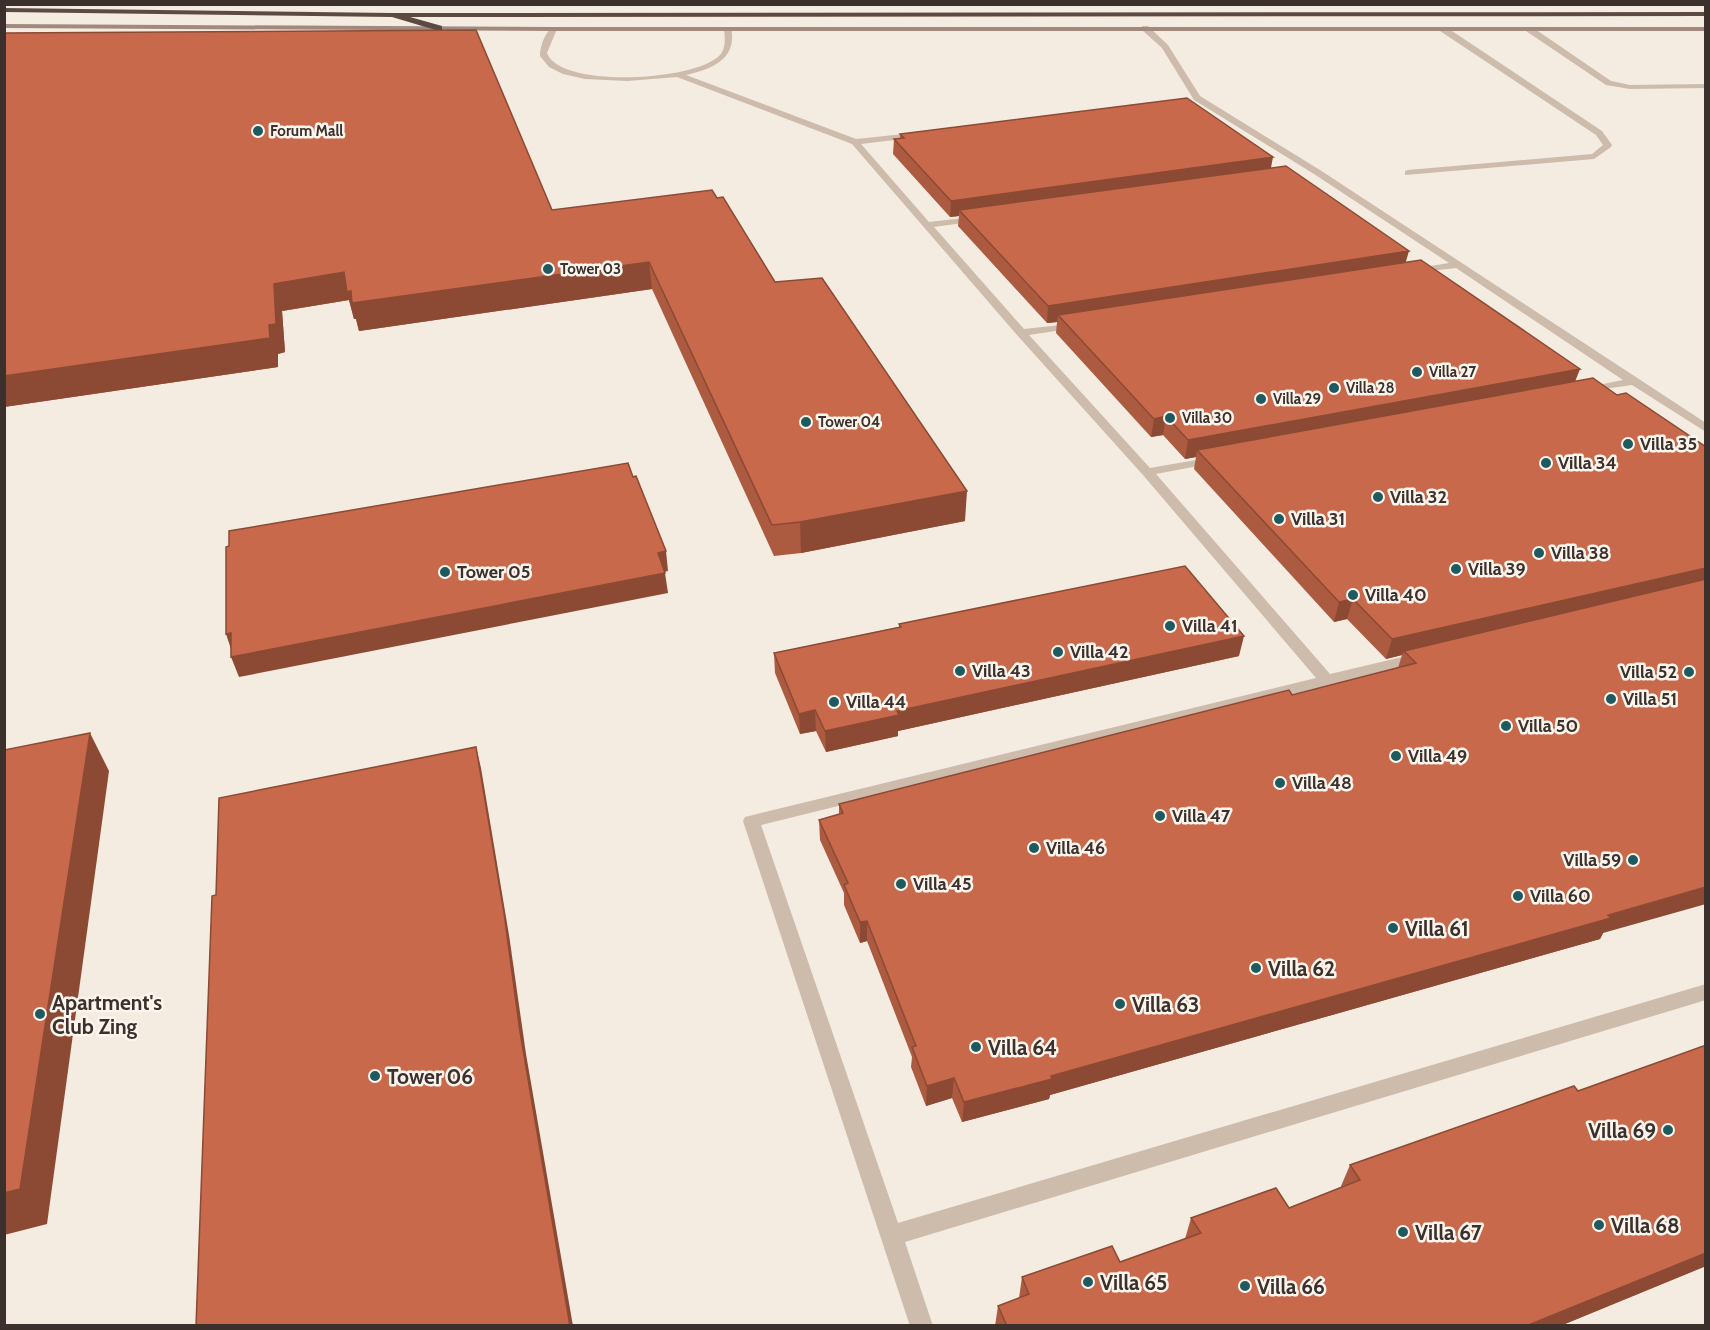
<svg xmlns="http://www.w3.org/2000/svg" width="1710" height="1330" font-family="Cabin,sans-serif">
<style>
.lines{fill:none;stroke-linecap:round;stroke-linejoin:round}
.lane{fill:#cdbbac;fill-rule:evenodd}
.street{fill:#cdbbac;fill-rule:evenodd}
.secondary{fill:#a18a7d;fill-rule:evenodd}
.highway{fill:#5c4a42;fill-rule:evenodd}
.wall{fill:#ac5a40}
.shaded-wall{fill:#8c4a34}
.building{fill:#c8694b;stroke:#8c4a34;stroke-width:1.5}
.poi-dot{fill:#1f5a5e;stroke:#fbf5ee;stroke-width:2}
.labels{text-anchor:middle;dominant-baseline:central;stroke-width:5;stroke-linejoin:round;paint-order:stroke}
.far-poi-label{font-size:15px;font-weight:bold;fill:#3b302b;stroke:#fbf5ee;text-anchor:start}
.poi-label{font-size:18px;font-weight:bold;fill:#3b302b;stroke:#fbf5ee;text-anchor:start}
.near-poi-label{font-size:21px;font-weight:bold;fill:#3b302b;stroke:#fbf5ee;text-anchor:start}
</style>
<rect width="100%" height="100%" fill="#f4ebe1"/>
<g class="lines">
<!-- lane -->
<g class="lane">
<polygon points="1440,27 1446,27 1602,131 1612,145 1611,147 1594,159 1405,175 1405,171 1408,170 1592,154 1603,145 1596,135 1440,31"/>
<polygon points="1526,27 1532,27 1611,81 1630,85 1706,84 1706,88 1630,89 1606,85 1526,31"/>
</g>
<!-- street -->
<g class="street">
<polygon points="1142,26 1148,26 1168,45 1200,96 1320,170 1706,423 1706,432 1632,385 1583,392 1583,388 1623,380 1456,268 1412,273 1412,269 1449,263 1314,174 1194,100 1162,48 1142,30"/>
<path d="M 553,27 L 557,29 L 547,53 C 560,89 697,81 720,55 C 726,48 725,38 724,29 L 731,27 C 738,59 712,69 686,75 L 856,139 L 923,132 L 924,134 L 920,137 L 861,144 L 929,222 L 980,216 L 982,218 L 977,221 L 934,227 L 1024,329 L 1079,323 L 1079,327 L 1075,328 L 1029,335 L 1150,468 L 1219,456 L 1221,459 L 1219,462 L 1156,474 L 1330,674 L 1419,653 L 1426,658 L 1419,663 L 761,825 L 898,1223 L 1706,984 L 1706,1000 L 905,1242 L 933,1326 L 910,1326 L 743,821 L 745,817 L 1316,678 L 1143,475 L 1017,335 L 852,144 L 677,77 L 627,81 L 585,79 L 563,74 L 549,67 L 540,56 C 540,46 545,32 553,27 Z"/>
</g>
<!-- secondary -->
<polygon class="secondary" points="4,24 553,27 1706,27 1706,31 553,31 4,28"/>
<!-- highway -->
<polygon class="highway" points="4,8 392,13 1706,12 1706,16 410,17 442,26 442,30 439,31 392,17 4,12"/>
</g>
<!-- wall -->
<g class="wall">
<polygon points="900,134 1271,168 1575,381 1603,933 1600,939 1050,1095 1049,1099 962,1122 952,1098 926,1106 911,1067 912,1057 867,941 860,943 844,905 844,893 820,840 819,820 839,814 839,804 1292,695 1398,668 1402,655 1386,659 1347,619 1334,622 1194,469 1196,457 1185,459 1163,435 1151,437 1056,333 1057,322 1047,323 958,226 959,216 950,217 893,154 894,139 900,138"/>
<polygon points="552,210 775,282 965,521 801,553 774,556 652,289 359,331 356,319 354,319 349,300 282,311 285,352 278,354 278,367 4,407"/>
<polygon points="899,624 1239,656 898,731 898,736 826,752 816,731 800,734 775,673 774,653 899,627"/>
<polygon points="1350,1165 1706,1266 1560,1326 995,1326 998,1306 1019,1298 1022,1277 1120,1262 1185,1239 1191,1218 1289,1208 1341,1187 1341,1186"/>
</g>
<!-- shaded-wall -->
<g class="shaded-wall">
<polygon points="1273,157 1270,173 959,210 959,216 950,217 951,201"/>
<polygon points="1409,251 1404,268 1058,315 1057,322 1047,323 1048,306"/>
<polygon points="649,262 652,289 359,331 356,319 354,319 349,300 282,311 285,352 278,354 278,367 4,407 4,376 269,325 274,284 344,272"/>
<polygon points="1580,369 1573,387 1197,450 1196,457 1185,459 1188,440"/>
<polygon points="1166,416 1163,435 1151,437 1154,419"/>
<polygon points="967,491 965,521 801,553 800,522"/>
<polygon points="666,551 668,571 660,573 658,553"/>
<polygon points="1706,568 1706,586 1404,651 1402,655 1386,659 1392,639"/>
<polygon points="665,573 668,593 239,677 231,657"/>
<polygon points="1353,599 1347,619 1334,622 1339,602"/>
<polygon points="231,633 233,655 226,634"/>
<polygon points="1244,636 1239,656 898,731 898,736 826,752 825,731 897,711"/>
<polygon points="815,710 816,731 800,734 799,714"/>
<polygon points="90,733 109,771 47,1224 4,1235 4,1193"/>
<polygon points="476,747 481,768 509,935 526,1054 573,1326 570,1326 520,1032"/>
<polygon points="1706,887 1706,904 1603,933 1600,939 1050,1095 1049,1099 962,1122 964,1102 1051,1076"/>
<polygon points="867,921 867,941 860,943 860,922"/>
<polygon points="954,1078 952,1098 926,1106 927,1086"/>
<polygon points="1706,1253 1706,1266 1560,1326 1526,1326"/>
</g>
<!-- building -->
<g class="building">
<polygon points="476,30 552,210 712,190 717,198 723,197 775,282 822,278 967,491 800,522 772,525 649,262 352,303 351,291 347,292 344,272 274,284 276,324 269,325 270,338 4,376 4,33"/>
<polygon points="1187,98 1273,157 951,201 894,139 904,138 900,134"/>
<polygon points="1286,166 1409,251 1048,306 959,210"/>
<polygon points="1421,260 1580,369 1188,440 1166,416 1154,419 1058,315"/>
<polygon points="1593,378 1617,395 1626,393 1706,447 1706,568 1392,639 1353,599 1339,602 1197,450"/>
<polygon points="628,463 633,477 636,476 666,551 658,553 665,573 231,657 231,633 226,634 226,547 229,546 229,531"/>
<polygon points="1185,566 1244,636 897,711 899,715 825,731 815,710 799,714 774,653 901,627 899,624"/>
<polygon points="1706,579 1706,887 1608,915 1611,918 1051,1076 1052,1079 964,1102 954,1078 927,1086 912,1047 916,1046 867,921 860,922 844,885 848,883 819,820 843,813 839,804 1289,690 1292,695 1416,663 1404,651"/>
<polygon points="90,733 20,1189 4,1193 4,750"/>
<polygon points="476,747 504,913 520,1032 570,1326 196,1326 212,896 216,895 219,798"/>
<polygon points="1706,1045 1706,1253 1526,1326 1007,1326 998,1306 1029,1294 1022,1277 1112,1246 1120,1262 1201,1233 1191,1218 1276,1188 1289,1208 1360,1180 1350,1165 1574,1086 1578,1091"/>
</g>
<!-- markers -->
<g class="poi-dot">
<circle cx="258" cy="131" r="6"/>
<circle cx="548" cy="269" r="6"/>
<circle cx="1417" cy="372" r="6"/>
<circle cx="1334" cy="388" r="6"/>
<circle cx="1261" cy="399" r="6"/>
<circle cx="1170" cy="418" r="6"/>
<circle cx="806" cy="422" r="6"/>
<circle cx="1628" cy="444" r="6"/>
<circle cx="1546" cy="463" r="6"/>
<circle cx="1378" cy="497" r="6"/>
<circle cx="1279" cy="519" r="6"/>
<circle cx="1539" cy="553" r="6"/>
<circle cx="1456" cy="569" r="6"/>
<circle cx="445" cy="572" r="6"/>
<circle cx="1353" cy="595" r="6"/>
<circle cx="1170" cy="626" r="6"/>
<circle cx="1058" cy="652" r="6"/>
<circle cx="960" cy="671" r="6"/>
<circle cx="1689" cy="672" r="6"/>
<circle cx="1611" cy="699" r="6"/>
<circle cx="834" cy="702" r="6"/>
<circle cx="1506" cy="726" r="6"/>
<circle cx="1396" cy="756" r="6"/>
<circle cx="1280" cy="783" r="6"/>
<circle cx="1160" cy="816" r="6"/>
<circle cx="1034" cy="848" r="6"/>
<circle cx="1633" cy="860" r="6"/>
<circle cx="901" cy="884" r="6"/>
<circle cx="1518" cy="896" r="6"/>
<circle cx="1393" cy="928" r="6"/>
<circle cx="1256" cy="968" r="6"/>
<circle cx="1120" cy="1004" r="6"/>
<circle cx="40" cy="1014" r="6"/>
<circle cx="976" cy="1047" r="6"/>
<circle cx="375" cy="1076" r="6"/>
<circle cx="1668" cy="1130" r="6"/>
<circle cx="1599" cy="1225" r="6"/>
<circle cx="1403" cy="1232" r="6"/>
<circle cx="1088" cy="1282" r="6"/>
<circle cx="1245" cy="1286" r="6"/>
</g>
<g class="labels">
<!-- far-poi labels -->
<g class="far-poi-label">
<text x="270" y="131">Forum Mall</text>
<text x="560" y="269">Tower 03</text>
<text x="1429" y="372">Villa 27</text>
<text x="1346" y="388">Villa 28</text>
<text x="1273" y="399">Villa 29</text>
<text x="1182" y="418">Villa 30</text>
<text x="818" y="422">Tower 04</text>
</g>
<!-- poi labels -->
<g class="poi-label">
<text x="1640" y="444">Villa 35</text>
<text x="1558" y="463">Villa 34</text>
<text x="1390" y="497">Villa 32</text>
<text x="1291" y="519">Villa 31</text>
<text x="1551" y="553">Villa 38</text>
<text x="1468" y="569">Villa 39</text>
<text x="457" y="572">Tower 05</text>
<text x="1365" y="595">Villa 40</text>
<text x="1182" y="626">Villa 41</text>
<text x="1070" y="652">Villa 42</text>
<text x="972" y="671">Villa 43</text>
<text x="1677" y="672" text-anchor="end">Villa 52</text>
<text x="1623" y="699">Villa 51</text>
<text x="846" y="702">Villa 44</text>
<text x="1518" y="726">Villa 50</text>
<text x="1408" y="756">Villa 49</text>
<text x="1292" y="783">Villa 48</text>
<text x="1172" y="816">Villa 47</text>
<text x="1046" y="848">Villa 46</text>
<text x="1621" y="860" text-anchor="end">Villa 59</text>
<text x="913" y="884">Villa 45</text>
<text x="1530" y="896">Villa 60</text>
</g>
<!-- near-poi labels -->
<g class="near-poi-label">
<text x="1405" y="928">Villa 61</text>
<text x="1268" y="968">Villa 62</text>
<text x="52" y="1002">Apartment's<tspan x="52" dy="24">Club Zing</tspan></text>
<text x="1132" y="1004">Villa 63</text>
<text x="988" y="1047">Villa 64</text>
<text x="387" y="1076">Tower 06</text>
<text x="1656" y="1130" text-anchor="end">Villa 69</text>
<text x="1611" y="1225">Villa 68</text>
<text x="1415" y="1232">Villa 67</text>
<text x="1100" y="1282">Villa 65</text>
<text x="1257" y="1286">Villa 66</text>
</g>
</g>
<!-- border -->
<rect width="1710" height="1330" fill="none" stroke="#3b302b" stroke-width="12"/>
</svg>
